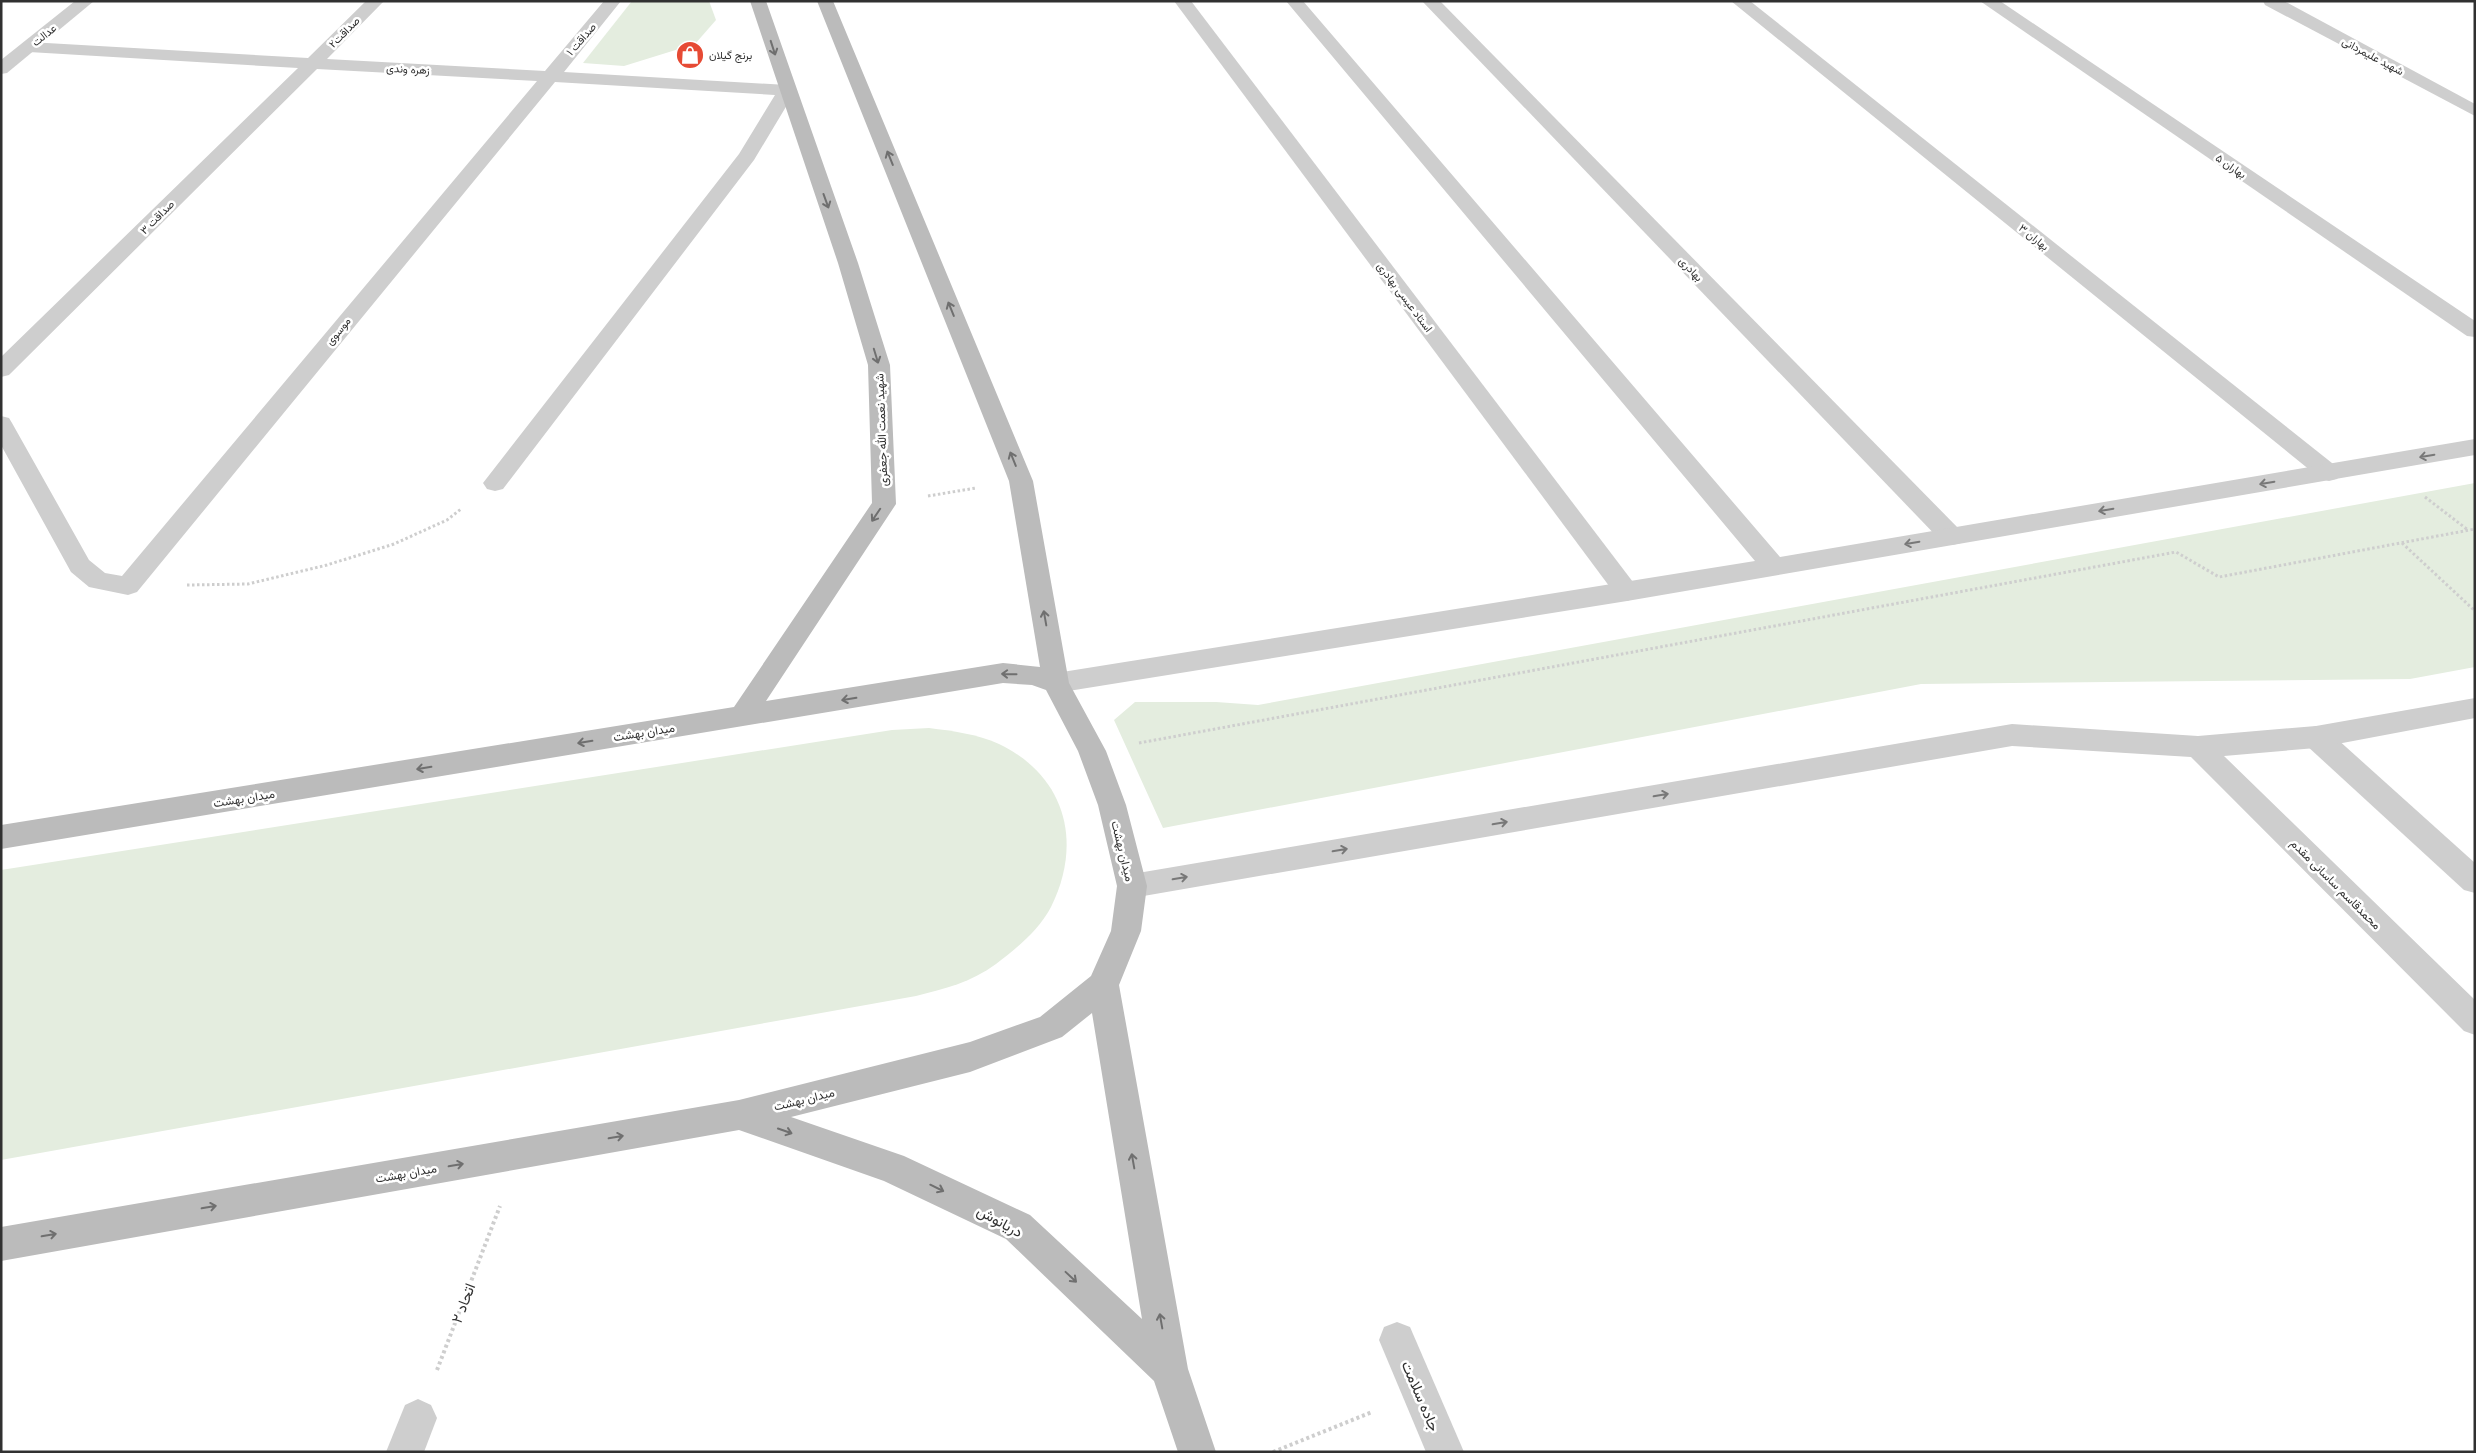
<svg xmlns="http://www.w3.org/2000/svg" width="2476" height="1453" font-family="Mulish,Vazirmatn,sans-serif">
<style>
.green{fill:#e4eddf}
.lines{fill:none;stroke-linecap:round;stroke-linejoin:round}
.path-far1{stroke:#cecece;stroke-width:3;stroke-dasharray:2.5 2.5;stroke-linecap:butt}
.path{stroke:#cecece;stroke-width:4;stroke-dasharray:3 3;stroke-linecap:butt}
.pedestrian{fill:#cecece;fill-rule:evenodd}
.minor{fill:#cecece;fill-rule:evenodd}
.tertiary{fill:#cecece;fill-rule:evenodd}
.secondary{fill:#bbb;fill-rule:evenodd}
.oneway{stroke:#6f6f6f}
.oneway2{stroke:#787878}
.labels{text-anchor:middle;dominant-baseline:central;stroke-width:5;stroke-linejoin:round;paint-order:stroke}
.far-street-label{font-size:11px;fill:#313131;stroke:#fff}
.far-poi-label{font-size:11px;fill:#313131;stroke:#fff;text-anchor:start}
.street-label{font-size:12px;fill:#313131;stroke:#fff}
.near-street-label{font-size:15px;fill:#313131;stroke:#fff}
</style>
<rect width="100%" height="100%" fill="#fff"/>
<!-- green -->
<g class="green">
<polygon points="632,1 709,1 716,20 695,44 624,66 583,63"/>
<polygon points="2475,483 2475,667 2410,679 1921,684 1163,828 1114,720 1135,702 1216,702 1258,705"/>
<path d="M 929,728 C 953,731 977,734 999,744 C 1066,776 1083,843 1051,907 C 1039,930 1016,949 996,964 C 972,982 944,989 916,996 L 1,1160 L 1,870 L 892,730 Z"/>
</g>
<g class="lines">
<!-- path-far1 -->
<g class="path-far1">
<polyline points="928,496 976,488"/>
<polyline points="2425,497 2468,530"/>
<polyline points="2402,543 2475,611"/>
<polyline points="187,585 248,584 327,565 394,544 447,520 461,509"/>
<polyline points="1139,743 2176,552 2219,577 2475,529"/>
</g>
<!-- path -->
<g class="path">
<polyline points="437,1370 500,1206"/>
<polyline points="1273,1452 1372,1412"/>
</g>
<!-- pedestrian -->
<polygon class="pedestrian" points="1397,1322 1410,1327 1464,1452 1426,1452 1379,1340 1384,1327"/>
<!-- minor -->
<g class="minor">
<polygon points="366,1 384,1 327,59 545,71 604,1 621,1 564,72 787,85 793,86 796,90 754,160 503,489 495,491 487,489 483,483 739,154 775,95 555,82 137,592 128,595 89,587 71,572 1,445 1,416 9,418 12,423 89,560 105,573 122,576 537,81 317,69 9,375 1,377 1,357 298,68 29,52 23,51 20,47 23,43 29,42 308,58"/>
<polygon points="1174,1 1191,1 1636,586 1640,592 1636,598 1627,601 1618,598"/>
<polygon points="1422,1 1440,1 1961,531 1964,537 1961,543 1952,545 1943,543"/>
<polygon points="1731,1 1750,1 2337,467 2341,473 2337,479 2329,481 2321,479"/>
<polygon points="1980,1 2000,1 2475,321 2475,337 2467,336"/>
<polygon points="2263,1 2284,1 2475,104 2475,116 2265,5"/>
<polygon points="2316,726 2326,729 2475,863 2475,893 2464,890 2306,745 2302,737 2306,729"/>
<polygon points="418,1399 431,1405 437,1418 424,1452 386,1452 405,1405"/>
</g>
<!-- tertiary -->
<g class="tertiary">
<polygon points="75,1 94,1 7,73 1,74 1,60"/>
<polygon points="1286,1 1303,1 1780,557 2475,439 2475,455 1627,601 1056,693 1047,690 1043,683 1047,676 1056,673 1755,561"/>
<polygon points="2475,698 2475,718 2316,748 2224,756 2475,1000 2475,1035 2464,1031 2191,757 2012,746 1132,898 1121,895 1117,886 1121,877 1132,874 2012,724 2198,736 2316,726"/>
</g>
<!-- secondary -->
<path class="secondary" d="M 750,1 L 766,1 L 858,263 L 890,365 L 896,504 L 766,701 L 1003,663 L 1040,667 L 1009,481 L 817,1 L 833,1 L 1033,481 L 1069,683 L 1106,751 L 1126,805 L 1147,886 L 1141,931 L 1119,985 L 1188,1369 L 1216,1452 L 1178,1452 L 1154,1381 L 1006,1239 L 884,1181 L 739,1130 L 1,1261 L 1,1227 L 739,1100 L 970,1042 L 1040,1017 L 1091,976 L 1111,931 L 1117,886 L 1098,805 L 1078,751 L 1046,690 L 1032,685 L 1003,683 L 1,849 L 1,825 L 734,707 L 872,503 L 868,365 L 838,263 ZM 1092,1013 L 1142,1319 L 1030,1215 L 904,1156 L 791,1117 L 970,1072 L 1062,1037 Z"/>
</g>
<!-- one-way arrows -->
<defs><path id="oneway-shaft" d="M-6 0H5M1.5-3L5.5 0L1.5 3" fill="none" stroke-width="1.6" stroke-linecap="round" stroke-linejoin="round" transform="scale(1.25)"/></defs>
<g class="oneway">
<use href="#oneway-shaft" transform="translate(773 48) rotate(72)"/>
<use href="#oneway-shaft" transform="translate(890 158) rotate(-112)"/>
<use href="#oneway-shaft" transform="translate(826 201) rotate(70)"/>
<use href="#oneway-shaft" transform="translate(951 309) rotate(-112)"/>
<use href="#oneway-shaft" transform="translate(876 356) rotate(73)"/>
<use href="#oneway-shaft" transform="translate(1013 459) rotate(-112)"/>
<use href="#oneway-shaft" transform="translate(876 515) rotate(124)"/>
<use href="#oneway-shaft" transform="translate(1045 618) rotate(-100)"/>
<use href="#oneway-shaft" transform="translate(1009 674) rotate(-179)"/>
<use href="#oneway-shaft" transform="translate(849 699) rotate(171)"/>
<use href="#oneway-shaft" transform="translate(585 742) rotate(171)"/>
<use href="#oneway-shaft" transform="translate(424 768) rotate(171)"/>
<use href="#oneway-shaft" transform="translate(785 1131) rotate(19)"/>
<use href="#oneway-shaft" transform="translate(616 1137) rotate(-10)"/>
<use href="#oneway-shaft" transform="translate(1133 1161) rotate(-100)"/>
<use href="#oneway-shaft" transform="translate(456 1165) rotate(-10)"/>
<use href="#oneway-shaft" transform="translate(937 1188) rotate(26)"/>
<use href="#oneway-shaft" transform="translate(209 1207) rotate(-10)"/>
<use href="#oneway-shaft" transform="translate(49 1235) rotate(-10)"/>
<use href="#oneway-shaft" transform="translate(1071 1277) rotate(43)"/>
<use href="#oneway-shaft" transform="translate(1161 1321) rotate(-100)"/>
</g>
<g class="oneway2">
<use href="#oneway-shaft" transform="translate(2427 456) rotate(170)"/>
<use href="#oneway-shaft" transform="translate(2267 483) rotate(170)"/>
<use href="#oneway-shaft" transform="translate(2106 510) rotate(170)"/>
<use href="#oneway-shaft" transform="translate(1912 543) rotate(170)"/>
<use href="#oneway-shaft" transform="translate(1661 795) rotate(-10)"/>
<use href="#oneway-shaft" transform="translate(1500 823) rotate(-10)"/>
<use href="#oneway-shaft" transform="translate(1340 850) rotate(-10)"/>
<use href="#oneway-shaft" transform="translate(1180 878) rotate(-10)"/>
</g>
<!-- icons -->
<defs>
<symbol id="shop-disc" viewBox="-11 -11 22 22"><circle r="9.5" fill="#e64a34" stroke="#fff"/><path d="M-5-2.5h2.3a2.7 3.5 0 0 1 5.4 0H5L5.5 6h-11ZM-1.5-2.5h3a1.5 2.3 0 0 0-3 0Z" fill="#fff"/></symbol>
</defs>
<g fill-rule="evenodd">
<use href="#shop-disc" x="674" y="39" width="32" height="32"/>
</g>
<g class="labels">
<!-- far-street labels -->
<g class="far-street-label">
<text transform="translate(344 32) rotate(-45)">صداقت۲</text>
<text transform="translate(44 35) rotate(-39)">عدالت</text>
<text transform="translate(581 39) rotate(-49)">صداقت ۱</text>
<text transform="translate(2373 56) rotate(28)">شهید علیمردانی</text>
<text transform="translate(408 69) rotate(3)">زهره وندی</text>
<text transform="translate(2231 166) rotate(34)">بهاران ۵</text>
<text transform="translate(157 217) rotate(-45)">صداقت ۳</text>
<text transform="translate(2034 237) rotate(39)">بهاران ۳</text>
<text transform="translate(1691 269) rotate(46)">بهادری</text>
<text transform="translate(1405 297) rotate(53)">استاد عیسی بهادری</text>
<text transform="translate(338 331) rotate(-50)">موسوی</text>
</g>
<!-- far-poi labels -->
<g class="far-poi-label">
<text x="709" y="55">برنج گیلان</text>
</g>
<!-- street labels -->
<g class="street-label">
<text transform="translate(881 430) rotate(-92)">شهید نعمت الله جعفری</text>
<text transform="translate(644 732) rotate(-9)">میدان بهشت</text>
<text transform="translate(244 798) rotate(-9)">میدان بهشت</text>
<text transform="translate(1123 851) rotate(76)">میدان بهشت</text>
<text transform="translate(2336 884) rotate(45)">محمدقاسم ساسانی مقدم</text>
<text transform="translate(804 1099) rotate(-14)">میدان بهشت</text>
<text transform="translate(406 1173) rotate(-10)">میدان بهشت</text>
</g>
<!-- near-street labels -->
<g class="near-street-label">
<text transform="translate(1000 1221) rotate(29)">دریانوش</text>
<text transform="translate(463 1303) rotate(-69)">اتحاد ۲</text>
<text transform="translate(1421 1396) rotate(67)">جاده سلامت</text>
</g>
</g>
<!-- border -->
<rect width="2476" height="1453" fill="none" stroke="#313131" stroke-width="5"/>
</svg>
